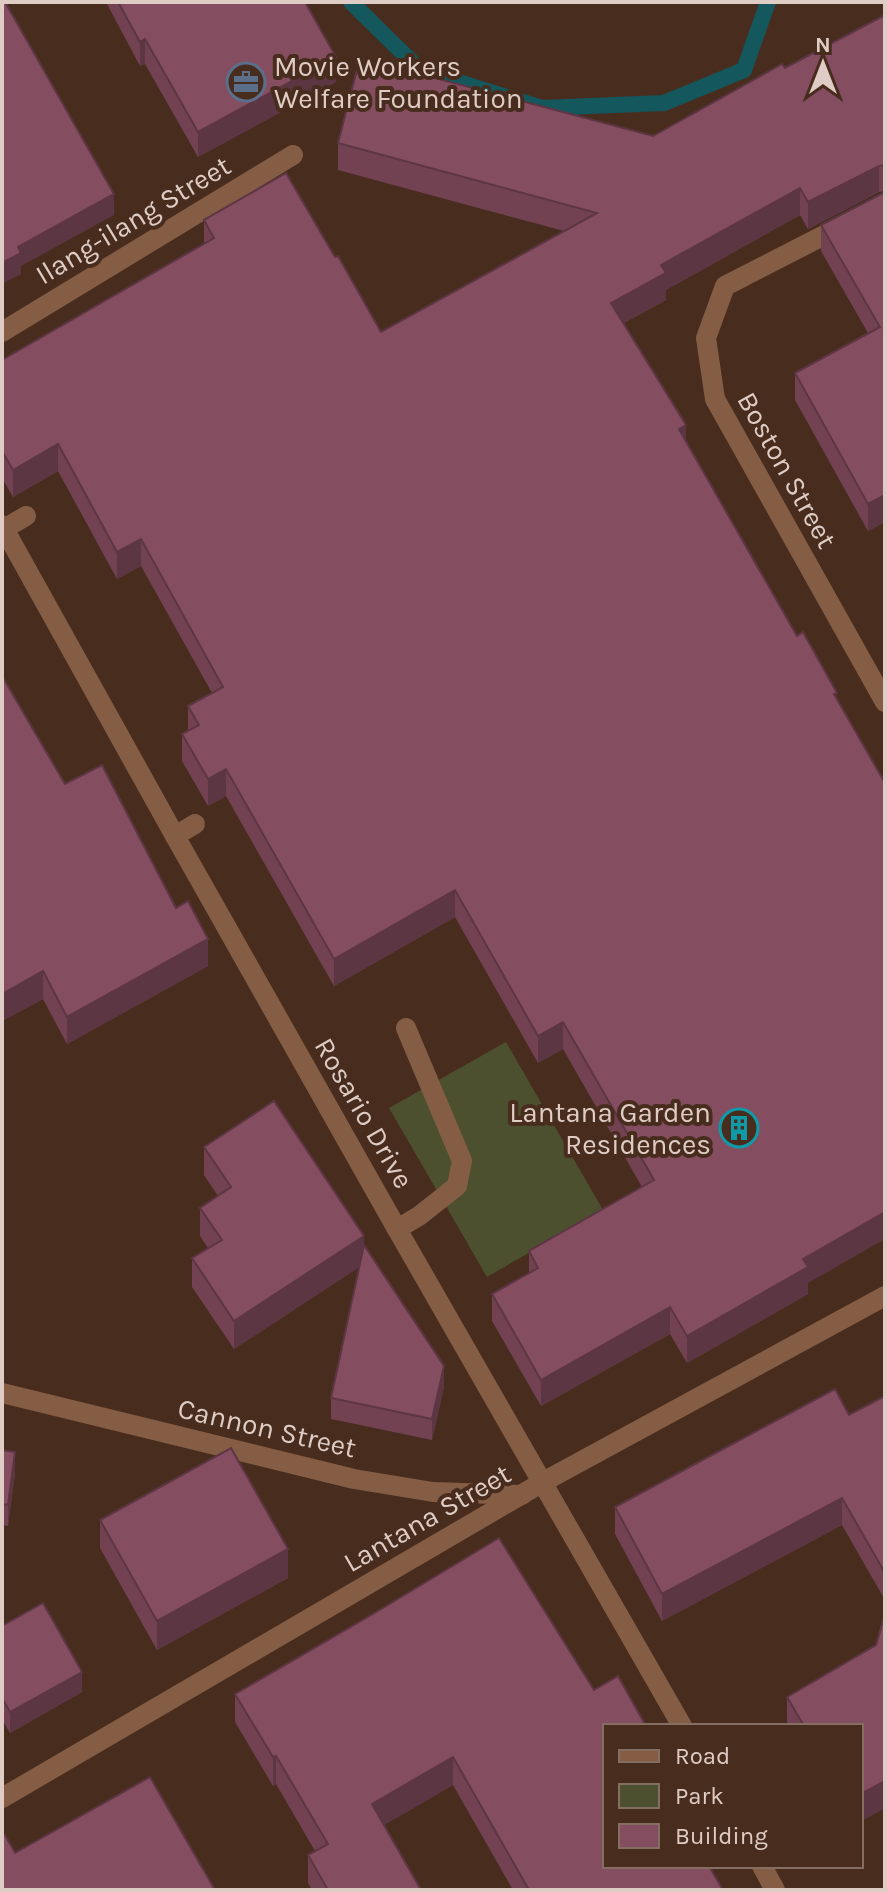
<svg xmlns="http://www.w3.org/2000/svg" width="887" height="1892" font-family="Karla,sans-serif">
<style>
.green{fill:#4c502e}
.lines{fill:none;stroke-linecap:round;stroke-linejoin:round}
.stream{stroke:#14575d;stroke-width:16}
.lane{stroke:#845d44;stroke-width:20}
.street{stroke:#845d44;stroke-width:20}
.wall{fill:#724253}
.shaded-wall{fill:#5d3643}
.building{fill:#854d60;stroke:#5d3643;stroke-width:2}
.labels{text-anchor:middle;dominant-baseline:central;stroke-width:8;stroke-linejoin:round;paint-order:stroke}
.poi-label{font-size:28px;fill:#dfcdc5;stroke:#482d1f;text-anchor:start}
.street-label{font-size:28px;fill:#dfcdc5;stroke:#482d1f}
</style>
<rect width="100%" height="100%" fill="#482d1f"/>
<!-- green -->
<polygon class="green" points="506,1042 603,1210 487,1277 389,1108"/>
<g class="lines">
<!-- stream -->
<polyline class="stream" points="351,2 420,70 542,108 664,103 744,70 768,2"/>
<!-- lane -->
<g class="lane">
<polyline points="4,529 26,516"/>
<polyline points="175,836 195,824"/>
<polyline points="397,1229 419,1216 457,1186 462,1161 406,1028"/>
</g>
<!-- street -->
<g class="street">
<polyline points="885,204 725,286 706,338 715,399 885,702"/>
<polyline points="2,332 293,155"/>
<polyline points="2,525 175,836 397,1229 682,1726"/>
<polyline points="2,1393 354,1479 433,1492 522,1495"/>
<polyline points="2,1798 543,1482 885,1296"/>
<polyline points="762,1866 775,1890"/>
</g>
</g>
<!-- wall -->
<g class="wall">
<polygon points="106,2 305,2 336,82 198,157 145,64 140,66"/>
<polygon points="885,15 885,191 879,192 808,229 800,215 666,290 666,300 624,323 686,442 808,1283 808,1294 687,1363 670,1334 541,1406 492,1321 492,1294 529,1274 529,1251 642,1187 563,1049 538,1063 455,917 334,986 226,796 208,806 182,761 182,734 188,731 188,706 212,693 141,566 117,579 58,471 13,497 2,478 2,360 204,244 204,220 335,257 381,332 564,231 338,170 338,143 653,136 785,68"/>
<polygon points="885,192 885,522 868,531 795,400 795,373 868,333 821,251 821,225"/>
<polygon points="65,784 176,908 208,966 67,1044 43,999 2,1021"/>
<polygon points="204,1147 364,1245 444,1387 432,1440 331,1419 331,1398 359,1267 234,1349 192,1287 192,1258 208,1248 200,1236 200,1208 218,1196 204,1175"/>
<polygon points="885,1396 885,1600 842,1525 662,1621 615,1534 615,1507 849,1415"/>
<polygon points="2,1450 15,1473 8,1526 2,1525"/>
<polygon points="100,1520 288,1578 157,1650 100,1548"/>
<polygon points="885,1614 885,1808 861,1821 861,1726 789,1726 787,1723 787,1697 876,1645"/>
<polygon points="2,1626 82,1692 10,1733 2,1719"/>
<polygon points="235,1694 605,1726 723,1890 513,1890 453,1785 384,1825 421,1890 312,1890 308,1883 308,1855 315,1851 276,1784 273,1786 235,1722"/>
</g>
<!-- shaded-wall -->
<g class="shaded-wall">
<polygon points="145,39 145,64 140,66 140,42"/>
<polygon points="336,57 336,82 198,157 198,132"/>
<polygon points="879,166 879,192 808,229 808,202"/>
<polygon points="800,188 800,215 666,290 666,300 611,330 611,303 661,265"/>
<polygon points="114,194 114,215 21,266 21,274 2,284 2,263 18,247"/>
<polygon points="686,425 686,451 679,429"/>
<polygon points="58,444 58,471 13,497 13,470"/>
<polygon points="885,495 885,522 868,531 868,504"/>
<polygon points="141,539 141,566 117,579 117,552"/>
<polygon points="226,769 226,796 208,806 208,779"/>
<polygon points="455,890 455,917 334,986 334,959"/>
<polygon points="208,939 208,966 67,1044 67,1017"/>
<polygon points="43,971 43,999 2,1021 2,994"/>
<polygon points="563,1022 563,1049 538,1063 538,1036"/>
<polygon points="885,1212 885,1239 808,1283 808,1294 687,1363 687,1336 803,1259"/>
<polygon points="364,1236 364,1264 234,1349 234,1321"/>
<polygon points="670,1307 670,1334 541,1406 541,1380"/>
<polygon points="444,1366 444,1387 432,1440 432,1419"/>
<polygon points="15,1452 15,1473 8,1526 8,1505"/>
<polygon points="842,1498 842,1525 662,1621 662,1594"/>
<polygon points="288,1549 288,1578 157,1650 157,1621"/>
<polygon points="82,1672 82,1692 10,1733 10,1712"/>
<polygon points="276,1756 276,1784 273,1786 273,1757"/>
<polygon points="453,1757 453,1785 372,1832 372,1804"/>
<polygon points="885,1781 885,1808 861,1821 861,1794"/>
</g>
<!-- building -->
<g class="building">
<polygon points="2,2 5,2 114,194 18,247 21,253 2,263"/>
<polygon points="118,2 305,2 336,57 198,132 145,39 140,42"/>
<polygon points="885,15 885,165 879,166 808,202 800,188 661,265 666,273 611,303 686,425 679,429 797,636 803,632 837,693 834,694 885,783 885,1212 803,1259 808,1267 687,1336 670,1307 541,1380 492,1294 538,1268 529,1251 654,1180 563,1022 538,1036 455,890 334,959 226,769 208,779 182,734 199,725 188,706 223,687 141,539 117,552 58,444 13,470 2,451 2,360 214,238 204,220 286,173 335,257 338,256 381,332 597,213 338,143 360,58 653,136 782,64 785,68"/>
<polygon points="885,192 885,495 868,504 795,373 880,327 821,225"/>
<polygon points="2,676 65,784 102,765 176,908 188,901 208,939 67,1017 43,971 2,994"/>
<polygon points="274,1101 364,1236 234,1321 192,1258 222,1240 200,1208 231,1187 204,1147"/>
<polygon points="364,1245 444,1366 432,1419 331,1398"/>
<polygon points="835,1389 849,1415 885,1396 885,1573 842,1498 662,1594 615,1507"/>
<polygon points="231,1448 288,1549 157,1621 100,1520"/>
<polygon points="2,1450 15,1452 8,1505 2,1504"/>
<polygon points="499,1538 594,1690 618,1676 646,1726 605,1726 605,1866 709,1866 723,1890 529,1890 453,1757 372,1804 421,1890 328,1890 308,1855 328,1844 276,1756 273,1757 235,1694 373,1614"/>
<polygon points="43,1603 82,1672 10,1712 2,1698 2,1626"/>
<polygon points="885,1614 885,1781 861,1794 861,1726 804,1726 787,1697 876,1645"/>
<polygon points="150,1777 215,1890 2,1890 2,1837 5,1835 15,1853"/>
</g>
<!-- icons -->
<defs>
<symbol id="office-ring" viewBox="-11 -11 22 22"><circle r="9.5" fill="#482d1f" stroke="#5c6f8a" stroke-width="1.5"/><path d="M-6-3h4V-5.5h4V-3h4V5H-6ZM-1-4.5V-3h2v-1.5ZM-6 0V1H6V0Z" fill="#5c6f8a"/></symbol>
<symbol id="building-ring" viewBox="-11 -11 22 22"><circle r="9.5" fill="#482d1f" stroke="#0f9aa8" stroke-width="1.5"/><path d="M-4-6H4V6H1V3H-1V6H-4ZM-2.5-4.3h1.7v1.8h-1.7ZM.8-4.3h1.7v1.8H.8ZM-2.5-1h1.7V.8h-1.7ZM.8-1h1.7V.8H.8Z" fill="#0f9aa8"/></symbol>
</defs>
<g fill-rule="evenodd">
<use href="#office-ring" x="224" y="60" width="44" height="44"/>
<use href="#building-ring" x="717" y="1106" width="44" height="44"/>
</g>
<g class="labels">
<!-- poi labels -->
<g class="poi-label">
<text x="274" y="66">Movie Workers<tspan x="274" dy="32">Welfare Foundation</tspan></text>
<text x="711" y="1112" text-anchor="end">Lantana Garden<tspan x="711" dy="32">Residences</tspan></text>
</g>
<!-- street labels -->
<g class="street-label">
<text transform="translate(133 220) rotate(-31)">Ilang-ilang Street</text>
<text transform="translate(787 470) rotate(61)">Boston Street</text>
<text transform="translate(364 1113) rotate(60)">Rosario Drive</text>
<text transform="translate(267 1428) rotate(13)">Cannon Street</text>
<text transform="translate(427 1518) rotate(-30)">Lantana Street</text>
</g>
</g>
<!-- border -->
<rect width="887" height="1892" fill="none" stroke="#dfcdc5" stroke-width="8"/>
<!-- legend -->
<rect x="603" y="1724" width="260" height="144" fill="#482d1f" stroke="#846d61" stroke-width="2"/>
<rect x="619" y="1750" width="40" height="12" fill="#845d44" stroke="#846d61" stroke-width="2"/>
<text x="675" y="1764" font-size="24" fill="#dfcdc5">Road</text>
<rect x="619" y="1784" width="40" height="24" fill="#4c502e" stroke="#846d61" stroke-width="2"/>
<text x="675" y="1804" font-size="24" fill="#dfcdc5">Park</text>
<rect x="619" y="1824" width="40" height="24" fill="#854d60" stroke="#846d61" stroke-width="2"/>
<text x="675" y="1844" font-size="24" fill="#dfcdc5">Building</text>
<!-- north arrow -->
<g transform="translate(823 64)" stroke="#482d1f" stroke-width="6" paint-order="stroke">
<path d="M0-6L14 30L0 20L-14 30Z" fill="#dfcdc5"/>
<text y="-12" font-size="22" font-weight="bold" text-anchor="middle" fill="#dfcdc5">N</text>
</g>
</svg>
